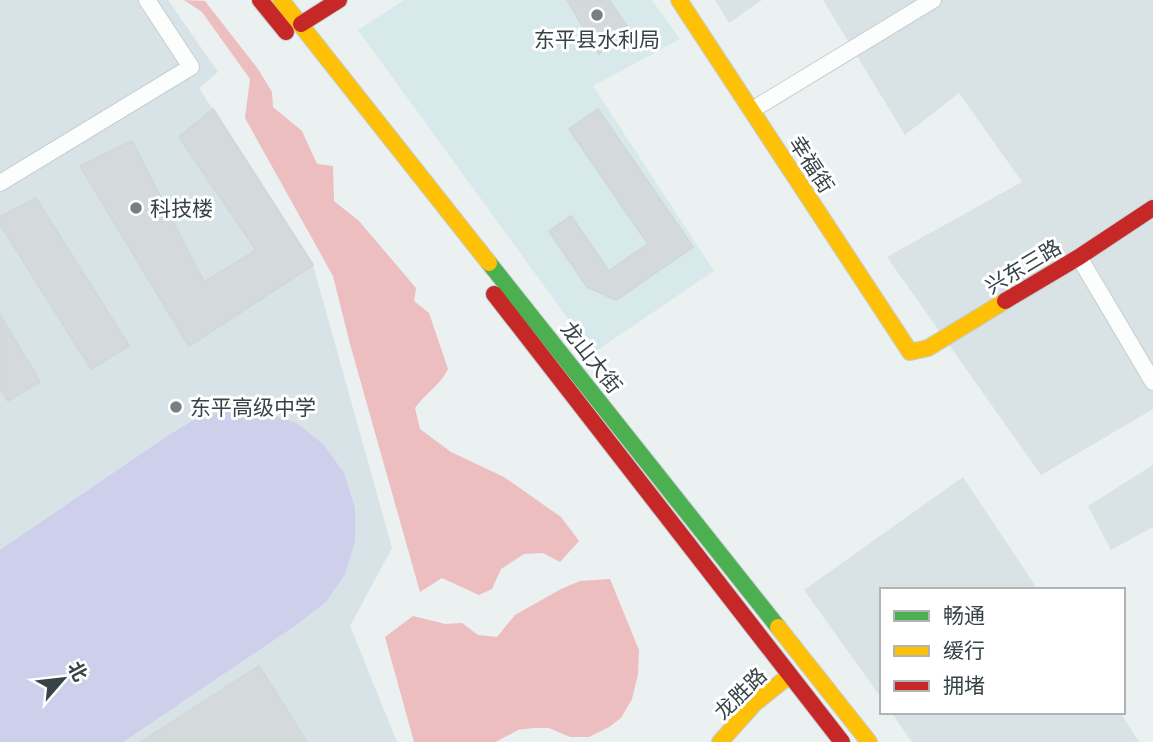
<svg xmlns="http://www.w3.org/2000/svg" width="1153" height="742" font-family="'IBM Plex Sans','Noto Sans SC',sans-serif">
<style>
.residential{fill:#d9e2e5}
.commercial{fill:#d8e9ec}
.education{fill:#d7e3e7}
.green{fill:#cdcfeb}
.water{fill:#ecbec0}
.building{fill:#d4d9db;stroke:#d1d8d9;stroke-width:2}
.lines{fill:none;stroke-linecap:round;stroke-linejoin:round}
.street-casing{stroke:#c9cecf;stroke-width:18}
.fast-casing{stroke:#c4ced1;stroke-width:18}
.slow-casing{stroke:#c4ced1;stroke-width:18}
.jam-casing{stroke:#c4ced1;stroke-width:18}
.street{stroke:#fcfdfd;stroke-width:16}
.fast{stroke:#4caf50;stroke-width:16}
.slow{stroke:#ffc107;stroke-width:16}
.jam{stroke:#c62828;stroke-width:16}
.poi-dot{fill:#768082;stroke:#fff;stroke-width:2.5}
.labels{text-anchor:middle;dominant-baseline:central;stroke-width:6;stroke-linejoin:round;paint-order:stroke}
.poi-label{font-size:21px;fill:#374447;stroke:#fff;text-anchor:start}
.street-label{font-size:21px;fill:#374447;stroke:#fff}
</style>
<rect width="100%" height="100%" fill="#ebf0f1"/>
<!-- residential -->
<g class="residential">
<polygon points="715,0 762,0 729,23"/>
<polygon points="823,0 1153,0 1153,409 1041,475 887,257 1022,182 959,93 905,135"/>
<polygon points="1153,465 1153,527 1111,550 1088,506"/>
<polygon points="963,477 1038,590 882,590 882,699 804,590"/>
<polygon points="891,712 1120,712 1139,742 912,742"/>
</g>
<!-- commercial -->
<polygon class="commercial" points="404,0 652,0 680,39 593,86 714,271 593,353 358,30"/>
<!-- education -->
<polygon class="education" points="0,0 168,0 218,72 199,88 313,265 392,548 350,626 397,742 0,742"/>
<!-- green -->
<polygon class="green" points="232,410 266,412 298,424 324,445 344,473 355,508 355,541 345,574 326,602 296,625 123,742 0,742 0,550 169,435 199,417"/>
<!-- water -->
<g class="water">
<path d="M 184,0 L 205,1 L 258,69 L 272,92 L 273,107 L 302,131 L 317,164 L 333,166 L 334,201 L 359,221 L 416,288 L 414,301 L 429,313 L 448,369 C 441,384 425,394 415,408 L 420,429 L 451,452 L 504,477 L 561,517 L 579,541 L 560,562 L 543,553 L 524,554 L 501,569 L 492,589 L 479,595 L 442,578 L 420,592 L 350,344 L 333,276 L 245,118 L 250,79 L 202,12 Z"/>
<polygon points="610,579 639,650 638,674 632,699 621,718 609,727 589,737 570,737 549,728 533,728 518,730 496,742 414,742 385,637 413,616 445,624 462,623 478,635 497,637 515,615 561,589 580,581"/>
</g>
<!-- building -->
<g class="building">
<polygon points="567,0 609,0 629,29 599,54"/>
<polygon points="213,109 313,265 189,346 80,166 132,141 204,282 256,250 179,137"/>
<polygon points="598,109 693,247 616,300 587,287 549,231 571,216 609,271 648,244 569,129"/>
<polygon points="36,198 129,346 91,369 0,224 0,217"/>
<polygon points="0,315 40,382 8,401 0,388"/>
<polygon points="259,666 307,742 141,742"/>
</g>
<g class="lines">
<defs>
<g id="street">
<polyline points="752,110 933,0"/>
<polyline points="0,183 191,67 147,0"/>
<polyline points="1079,257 1153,382"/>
</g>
<polyline id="fast" points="489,263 778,627"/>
<g id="slow">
<polyline points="281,0 489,263"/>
<polyline points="679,0 910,352 928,348 1005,301"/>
<polyline points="778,627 869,742"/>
<polyline points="720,742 755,703 790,675"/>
</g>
<g id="jam">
<polyline points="260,0 286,32"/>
<polyline points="301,24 339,0"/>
<polyline points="494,294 842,742"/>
<polyline points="1005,301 1079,257 1153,208"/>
</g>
</defs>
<!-- street casing -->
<use href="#street" class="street-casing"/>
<!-- fast casing -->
<use href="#fast" class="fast-casing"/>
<!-- slow casing -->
<use href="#slow" class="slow-casing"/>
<!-- jam casing -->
<use href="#jam" class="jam-casing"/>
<!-- street -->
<use href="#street" class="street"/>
<!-- fast -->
<use href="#fast" class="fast"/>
<!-- slow -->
<use href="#slow" class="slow"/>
<!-- jam -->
<use href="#jam" class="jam"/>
</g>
<!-- markers -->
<g class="poi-dot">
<circle cx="597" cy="15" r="7"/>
<circle cx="136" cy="208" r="7"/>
<circle cx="176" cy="407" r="7"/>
</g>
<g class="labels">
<!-- poi labels -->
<g class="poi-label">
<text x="597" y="39" text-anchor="middle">东平县水利局</text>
<text x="150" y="208">科技楼</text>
<text x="190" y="407">东平高级中学</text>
</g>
<!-- street labels -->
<g class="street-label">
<text transform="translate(812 164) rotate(57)">幸福街</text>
<text transform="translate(1023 266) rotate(-31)">兴东三路</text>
<text transform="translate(592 357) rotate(52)">龙山大街</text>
<text transform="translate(740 693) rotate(-44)">龙胜路</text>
</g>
</g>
<!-- legend -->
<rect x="880" y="588" width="245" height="126" fill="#ffffff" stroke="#afb4b5" stroke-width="2"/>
<rect x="894" y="611" width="35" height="10" fill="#4caf50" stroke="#afb4b5" stroke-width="2"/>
<text x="943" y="623" font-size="21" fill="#374447">畅通</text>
<rect x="894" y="646" width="35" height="10" fill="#ffc107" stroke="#afb4b5" stroke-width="2"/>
<text x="943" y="658" font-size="21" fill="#374447">缓行</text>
<rect x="894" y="681" width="35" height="10" fill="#c62828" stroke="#afb4b5" stroke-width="2"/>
<text x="943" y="693" font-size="21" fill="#374447">拥堵</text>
<!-- north arrow -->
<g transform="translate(63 679) rotate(62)" stroke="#ffffff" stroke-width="5" paint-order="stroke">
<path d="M0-5L12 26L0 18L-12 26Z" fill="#374447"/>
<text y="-10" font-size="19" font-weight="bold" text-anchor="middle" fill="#374447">北</text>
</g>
</svg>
